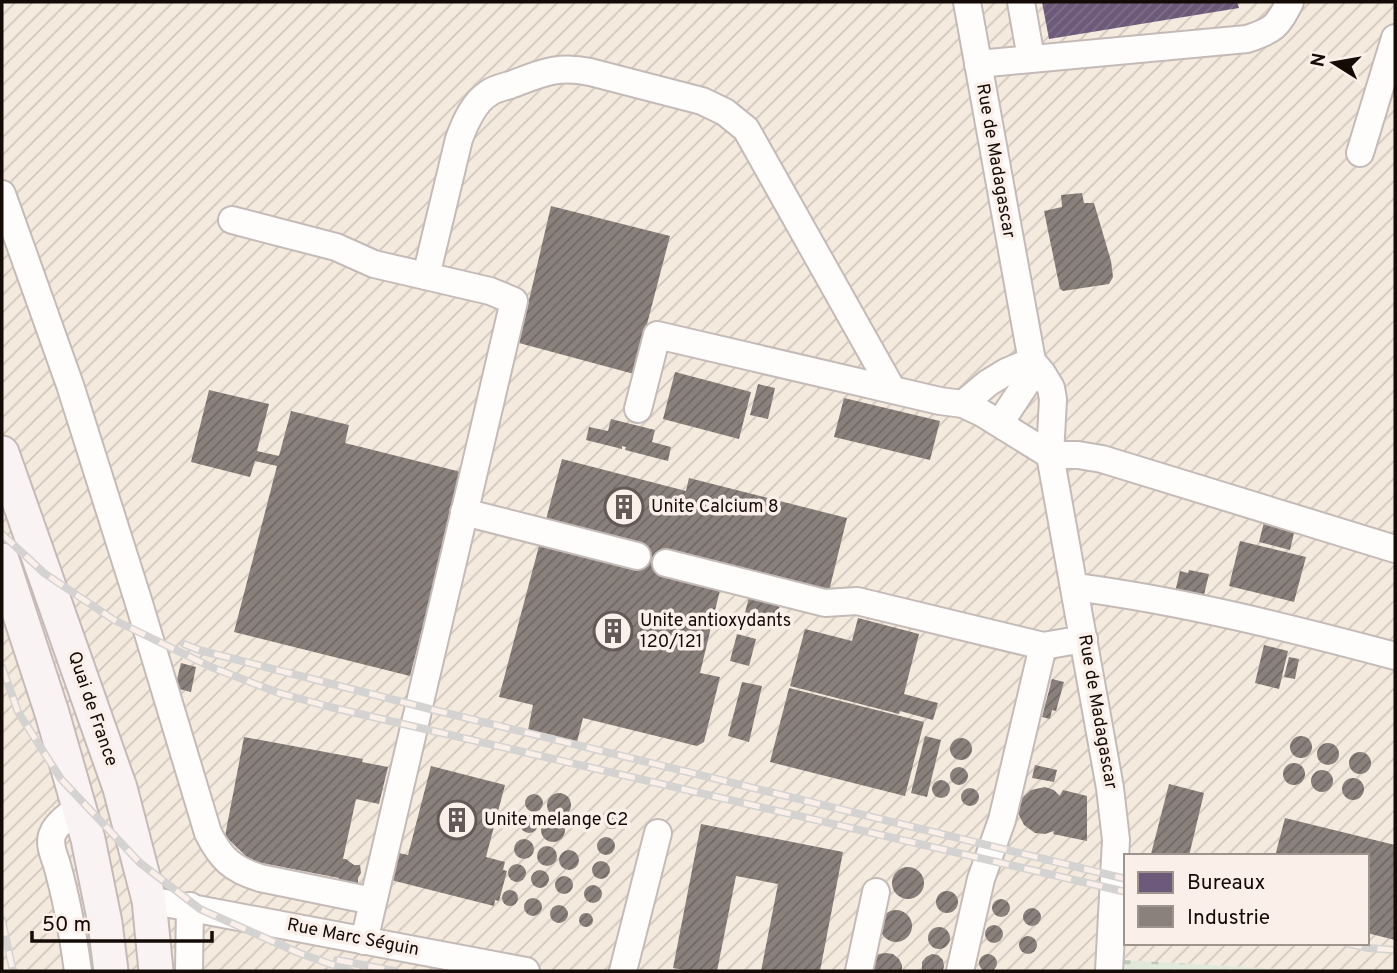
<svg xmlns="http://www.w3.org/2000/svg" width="1397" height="973" font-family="Overpass,sans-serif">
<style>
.industrial{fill:url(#industrial-furrows);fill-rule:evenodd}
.cemetery{fill:url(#cemetery-stones)}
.offices{fill:url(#offices-hatch)}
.industry{fill:url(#industry-hatch)}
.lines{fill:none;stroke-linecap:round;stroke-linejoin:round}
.minor-casing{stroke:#c4bbb8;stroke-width:30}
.major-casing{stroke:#c5bab8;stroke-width:37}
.minor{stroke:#fefdfc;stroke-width:26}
.major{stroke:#faf3f3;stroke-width:33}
.rail-casing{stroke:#d5d3d2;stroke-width:8}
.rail{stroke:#fbefe9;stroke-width:5;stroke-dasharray:16;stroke-linecap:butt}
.labels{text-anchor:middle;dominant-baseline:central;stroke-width:7;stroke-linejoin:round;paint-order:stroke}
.street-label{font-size:18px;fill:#140a06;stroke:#fbefe9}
.poi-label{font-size:18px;fill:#140a06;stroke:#fbefe9;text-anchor:start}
</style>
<defs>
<pattern id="industrial-furrows" width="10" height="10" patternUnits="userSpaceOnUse" patternTransform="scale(1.75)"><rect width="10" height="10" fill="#f5eade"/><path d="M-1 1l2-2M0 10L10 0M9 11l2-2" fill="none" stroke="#d1c7bd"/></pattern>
<pattern id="cemetery-stones" width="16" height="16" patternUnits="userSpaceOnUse" patternTransform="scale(1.75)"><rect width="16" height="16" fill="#e1eada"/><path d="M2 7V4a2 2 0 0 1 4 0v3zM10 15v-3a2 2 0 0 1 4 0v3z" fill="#c0c7ba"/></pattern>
<pattern id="offices-hatch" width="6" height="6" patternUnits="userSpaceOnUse" patternTransform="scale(1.75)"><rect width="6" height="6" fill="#6d597a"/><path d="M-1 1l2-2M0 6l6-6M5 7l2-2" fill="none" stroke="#807088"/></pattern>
<pattern id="industry-hatch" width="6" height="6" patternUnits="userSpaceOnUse" patternTransform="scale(1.75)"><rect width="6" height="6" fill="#8a817c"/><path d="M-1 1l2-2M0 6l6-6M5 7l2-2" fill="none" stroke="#706864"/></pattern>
</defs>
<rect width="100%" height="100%" fill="#f7f0ed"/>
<!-- industrial -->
<path class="industrial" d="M 2,2 L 1395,2 L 1395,971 L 1309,971 L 1124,960 L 1124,971 L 2,971 ZM 1126,856 L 1367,856 L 1367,943 L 1126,943 Z"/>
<!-- cemetery -->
<polygon class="cemetery" points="1124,960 1309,971 1124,971"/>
<!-- offices -->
<polygon class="offices" points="1042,2 1237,2 1239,8 1049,39"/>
<!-- industry -->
<g class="industry">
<polygon points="1082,193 1084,203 1094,203 1111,261 1113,277 1109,284 1063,291 1060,289 1044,211 1062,207 1061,195"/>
<polygon points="551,206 670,236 634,374 519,343"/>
<polygon points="675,372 751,392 739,439 663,419"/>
<polygon points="758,384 775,388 768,419 750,415"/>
<polygon points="209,390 269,404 257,451 279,456 291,411 349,425 345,443 461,472 455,502 410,676 234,632 277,466 255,461 250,477 191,462"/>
<polygon points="844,398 940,421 930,460 834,437"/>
<polygon points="611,419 655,430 652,442 671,447 668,461 625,450 626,447 622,446 622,449 586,440 589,427 608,431"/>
<polygon points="562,459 686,491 689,478 847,518 829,591 663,576 720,590 700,673 720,677 704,742 697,746 583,718 577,742 528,730 533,705 499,697"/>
<polygon points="1264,522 1295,529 1290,550 1259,542"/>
<polygon points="1240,541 1306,557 1294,602 1229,586"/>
<polygon points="1189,570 1209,574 1203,599 1175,592 1180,571 1188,573"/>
<polygon points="750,594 781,602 774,624 744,616"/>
<polygon points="858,618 919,634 904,694 938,703 933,720 900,711 899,714 790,686 805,629 852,641"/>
<polygon points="737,634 756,639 749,666 730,661"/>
<polygon points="1264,645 1288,651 1279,689 1255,683"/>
<polygon points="1289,657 1299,659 1295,679 1284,677"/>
<polygon points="181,663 196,667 191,692 175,688"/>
<polygon points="1052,679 1064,682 1056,711 1052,710 1050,719 1042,717"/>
<polygon points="742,682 762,686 749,742 728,736"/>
<polygon points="789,688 924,722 905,796 770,762"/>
<circle cx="1301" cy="747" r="11"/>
<polygon points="925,736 941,740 927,797 911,793"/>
<polygon points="244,737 363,759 362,762 388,767 379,804 356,799 343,859 346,859 354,865 360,865 361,873 358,878 358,886 338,882 339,878 251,861 225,836"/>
<circle cx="961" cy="749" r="11"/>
<circle cx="1328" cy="754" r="11"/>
<circle cx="1360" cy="763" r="11"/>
<circle cx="1294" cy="774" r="11"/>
<polygon points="1035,765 1057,770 1054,782 1032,778"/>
<polygon points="431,766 505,785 486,857 505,862 503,870 507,871 499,901 495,900 494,906 387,879 394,852 408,855"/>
<circle cx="959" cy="776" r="9"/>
<circle cx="1322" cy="781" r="11"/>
<circle cx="1353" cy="789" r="11"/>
<circle cx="941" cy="789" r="9"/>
<polygon points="1169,784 1204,793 1189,856 1157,856 1151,854"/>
<polygon points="1045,787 1054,790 1060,796 1063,790 1087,796 1087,841 1053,834 1054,831 1045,834 1035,833 1024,825 1018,813 1021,799 1031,790"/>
<circle cx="970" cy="797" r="9"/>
<circle cx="559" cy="805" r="12"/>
<circle cx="534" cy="803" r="9"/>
<circle cx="612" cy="821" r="8"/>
<circle cx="529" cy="824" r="9"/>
<circle cx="553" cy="830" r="12"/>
<polygon points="1285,818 1395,845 1395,940 1367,933 1367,856 1275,856"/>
<polygon points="701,824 843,852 820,971 761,971 778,884 736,876 717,971 691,971 673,968"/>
<circle cx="606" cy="846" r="9"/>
<circle cx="524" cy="849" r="10"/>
<circle cx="547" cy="856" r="10"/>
<circle cx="569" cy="860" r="10"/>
<circle cx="601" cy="870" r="9"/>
<circle cx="517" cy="873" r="9"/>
<circle cx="908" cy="883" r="16"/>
<circle cx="540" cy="879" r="9"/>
<circle cx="564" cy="885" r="9"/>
<circle cx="593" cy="894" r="9"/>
<circle cx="510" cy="898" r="8"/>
<circle cx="947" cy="902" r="11"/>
<circle cx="533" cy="907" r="9"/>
<circle cx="1001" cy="908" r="9"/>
<circle cx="559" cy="914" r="9"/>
<circle cx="1032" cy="917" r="9"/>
<circle cx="896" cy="926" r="16"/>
<circle cx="586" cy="920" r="7"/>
<circle cx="994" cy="934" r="9"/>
<circle cx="939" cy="938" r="11"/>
<circle cx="1028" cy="945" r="9"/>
<polygon points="886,953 893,954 899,959 902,965 902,971 871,971 874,959 879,954"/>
<polygon points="932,954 938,955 943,960 944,966 943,971 923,971 922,969 922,962 926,957"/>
<circle cx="988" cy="963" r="9"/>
</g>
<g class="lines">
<defs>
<g id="minor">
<polyline points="967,2 1032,361 1027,382 1000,423"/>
<polyline points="1021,2 1031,58"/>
<path d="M 978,64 L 1247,39 C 1274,30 1277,27 1290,2"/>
<polyline points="1360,153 1395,38"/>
<path d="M 2,194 L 70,385 L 138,600 L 208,833 C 221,859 232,869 260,878 L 373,901"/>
<polyline points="232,220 336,247 374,264 490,291 514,301 364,941"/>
<path d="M 426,276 L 459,139 C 465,123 474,102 489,93 C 494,89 503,87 510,85 C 540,74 556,65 590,72 L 702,101 L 725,112 L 746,129 L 892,389"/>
<polyline points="1032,361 1042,373 1051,388 1053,399 1050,455 1110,788 1116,840 1109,971"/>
<polyline points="963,404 988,383 1006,372 1032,361"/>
<polyline points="638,409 657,335 940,401 963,404 982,413 1050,455 1078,455 1102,459 1395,549"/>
<polyline points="464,512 637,556"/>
<polyline points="666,563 825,603 857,601 1043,646"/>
<path d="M 1075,587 C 1183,601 1290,628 1395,656"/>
<polyline points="149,900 526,971"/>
<path d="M 78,971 C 73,935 67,900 57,865 C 54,855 48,843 53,833 C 57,823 71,814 79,807"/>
<polyline points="189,971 190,906"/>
<polyline points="623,971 658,833"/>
<polyline points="859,971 876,892"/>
<polyline points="960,971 981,879 1002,820 1043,646 1084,639"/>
</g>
<g id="major">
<polyline points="2,453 120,788 149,900 156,971"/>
<polyline points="2,560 52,713 88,839 105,923 111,971"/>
</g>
</defs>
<!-- minor casing -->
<use href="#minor" class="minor-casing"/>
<!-- major casing -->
<use href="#major" class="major-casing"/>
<!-- minor -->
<use href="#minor" class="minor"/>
<!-- major -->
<use href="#major" class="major"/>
<defs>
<g id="rail">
<polyline points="2,534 44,573 114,620 211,667 279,693 330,707 1126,892"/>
<polyline points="184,644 199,650 430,709 1126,879"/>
<polyline points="2,667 18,712 61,779 140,863 200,909 299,953 350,971"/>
<polyline points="2,920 13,971"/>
<polyline points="1346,943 1368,948 1395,950"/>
<polyline points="337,960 395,971"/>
</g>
</defs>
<!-- rail casing -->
<use href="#rail" class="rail-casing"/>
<!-- rail -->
<use href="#rail" class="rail"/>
</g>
<!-- icons -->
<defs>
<symbol id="building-ring" viewBox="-11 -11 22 22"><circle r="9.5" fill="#fbefe9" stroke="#635a57" stroke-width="1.5"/><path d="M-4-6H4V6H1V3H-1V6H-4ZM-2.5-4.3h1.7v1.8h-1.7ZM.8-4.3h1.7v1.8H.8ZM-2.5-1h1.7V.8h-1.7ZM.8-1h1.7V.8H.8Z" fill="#635a57"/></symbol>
</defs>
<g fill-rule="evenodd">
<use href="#building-ring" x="602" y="485" width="44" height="44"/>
<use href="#building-ring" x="591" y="609" width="44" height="44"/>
<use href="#building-ring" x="435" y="798" width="44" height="44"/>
</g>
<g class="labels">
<!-- street labels -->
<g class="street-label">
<text transform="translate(995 161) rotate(80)">Rue de Madagascar</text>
<text transform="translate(92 709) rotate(71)">Quai de France</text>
<text transform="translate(1097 712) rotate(80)">Rue de Madagascar</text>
<text transform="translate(353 938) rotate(11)">Rue Marc Séguin</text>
</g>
<!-- poi labels -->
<g class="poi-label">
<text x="651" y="507">Unite Calcium 8</text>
<text x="640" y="621">Unite antioxydants<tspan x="640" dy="21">120/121</tspan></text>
<text x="484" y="820">Unite melange C2</text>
</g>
</g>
<!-- border -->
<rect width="1397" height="973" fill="none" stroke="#140a06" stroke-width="7"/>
<!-- legend -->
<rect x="1124" y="854" width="245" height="91" fill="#fbefe9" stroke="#9f938e" stroke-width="2"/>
<rect x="1138" y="872" width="35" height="21" fill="#6d597a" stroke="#9f938e" stroke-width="2"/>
<text x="1187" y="889" font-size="21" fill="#140a06">Bureaux</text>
<rect x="1138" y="906" width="35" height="21" fill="#8a817c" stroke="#9f938e" stroke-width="2"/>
<text x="1187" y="924" font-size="21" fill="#140a06">Industrie</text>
<!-- north arrow -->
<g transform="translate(1334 63) rotate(281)" stroke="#fbefe9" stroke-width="5" paint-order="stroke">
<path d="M0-5L12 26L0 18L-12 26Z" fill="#140a06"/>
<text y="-10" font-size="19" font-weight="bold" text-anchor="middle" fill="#140a06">N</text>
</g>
<!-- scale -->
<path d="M32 931v10h180v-10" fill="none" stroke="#140a06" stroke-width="3.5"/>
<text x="42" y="931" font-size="21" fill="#140a06" stroke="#fbefe9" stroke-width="5" paint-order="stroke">50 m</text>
</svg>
